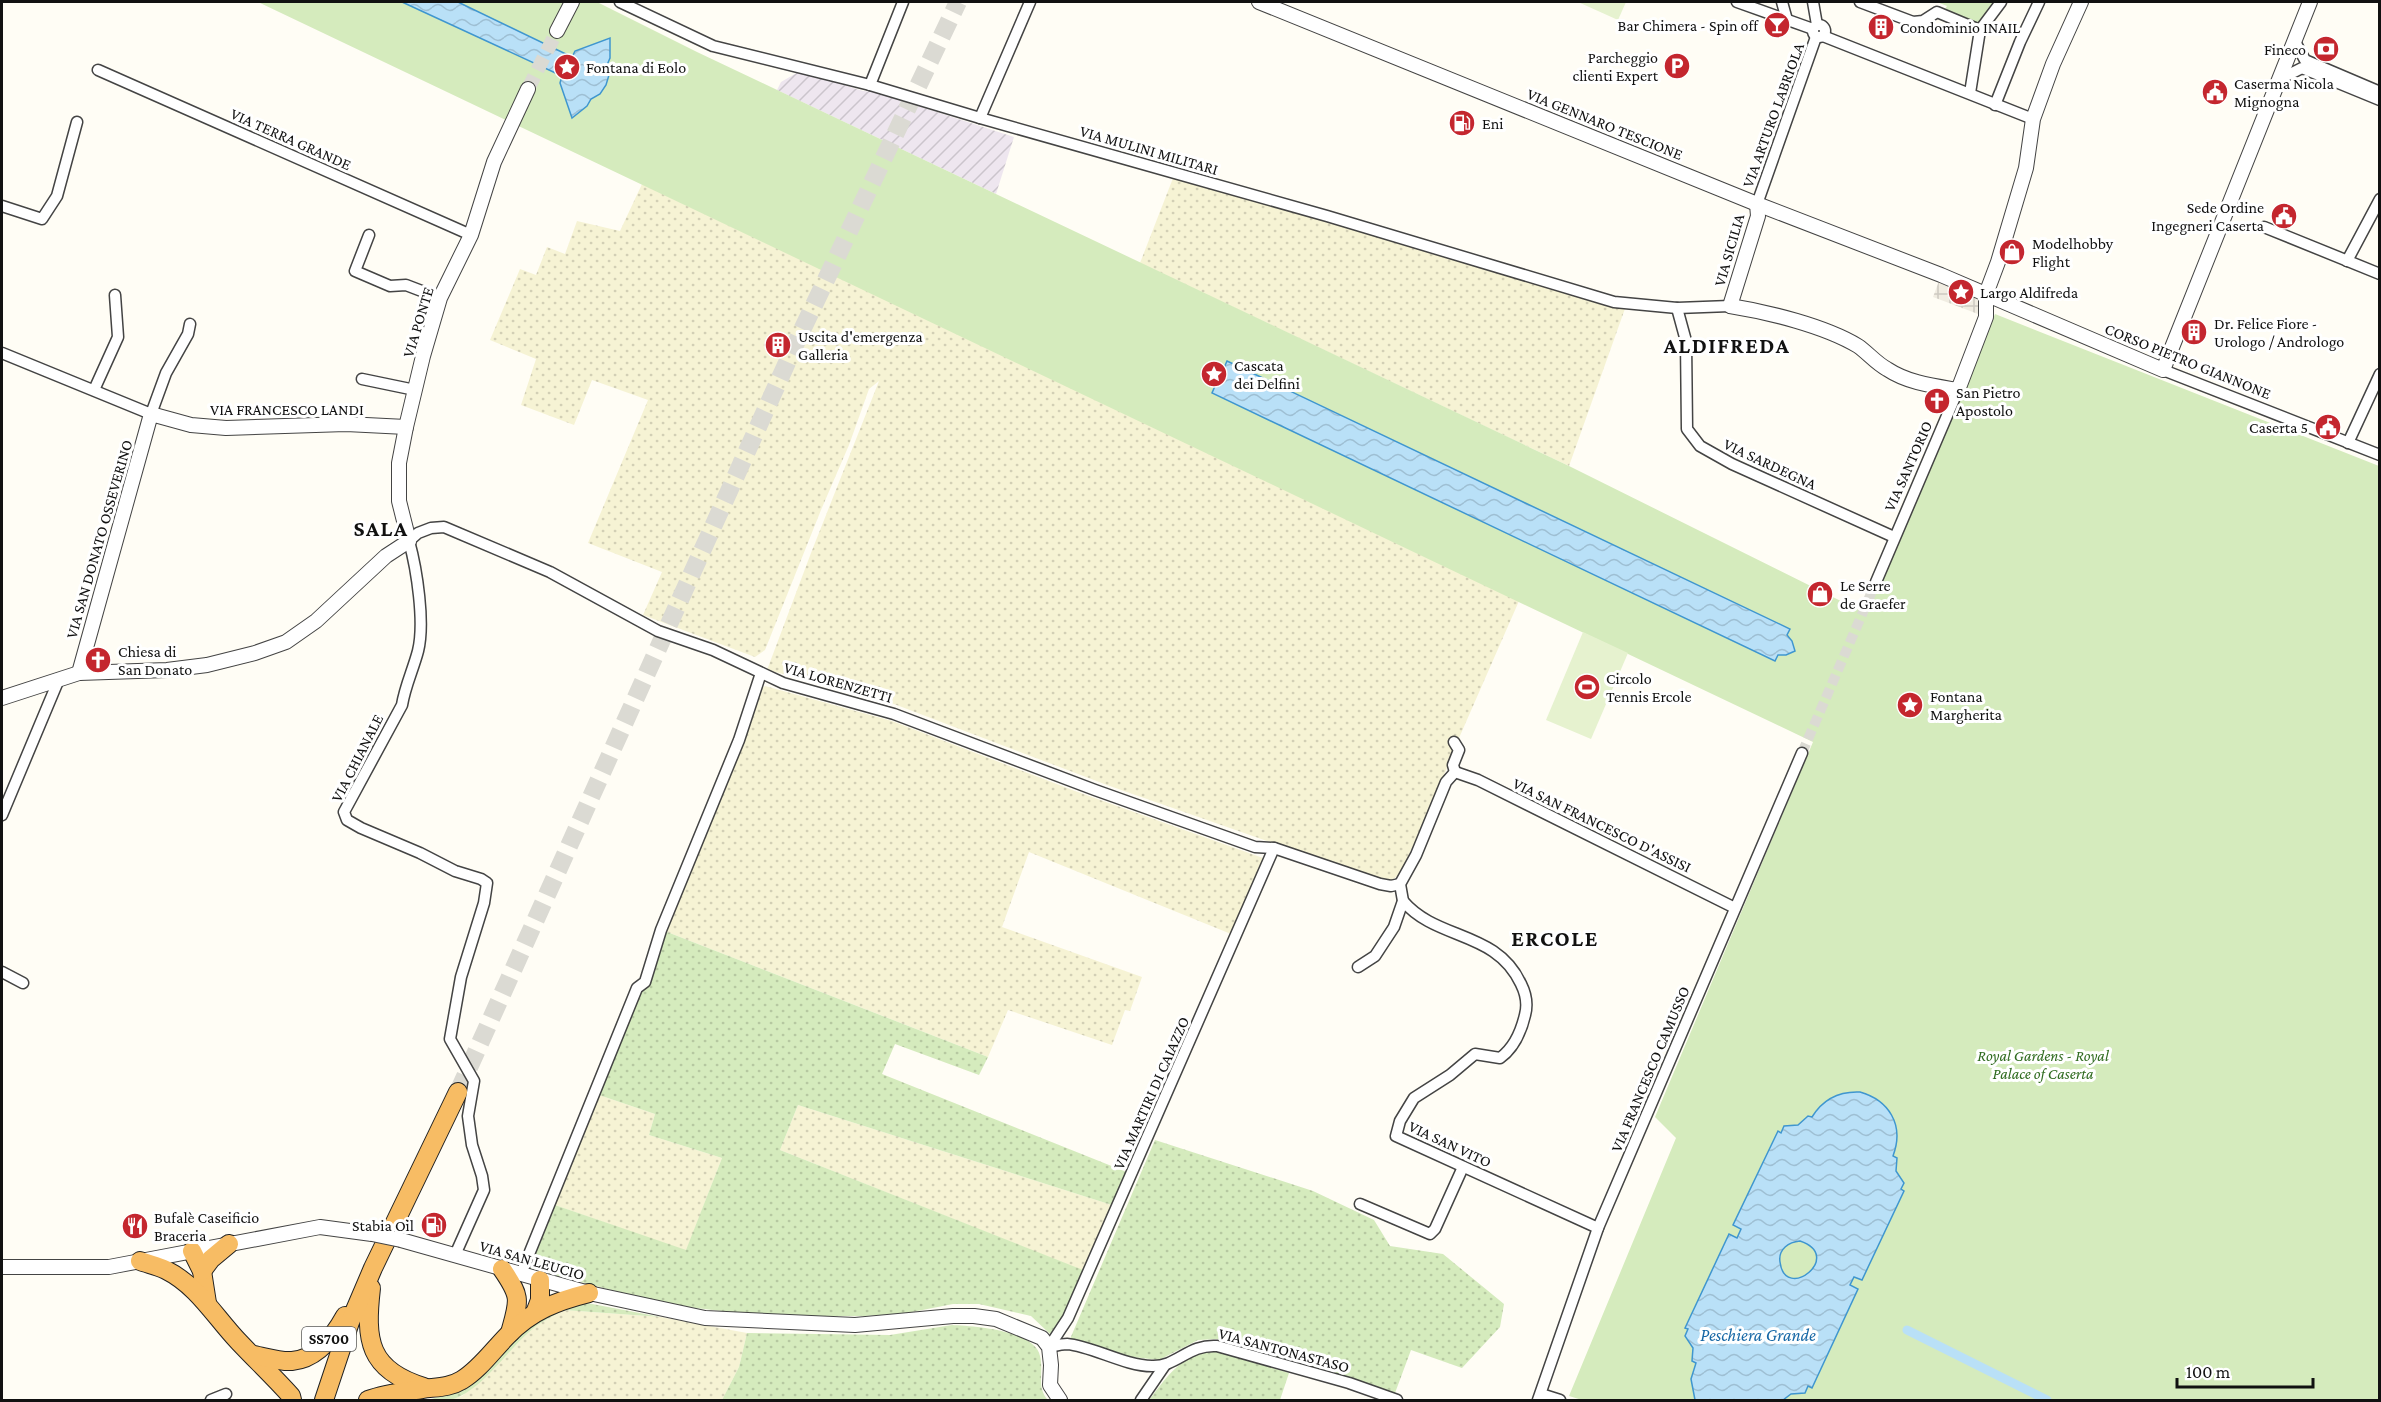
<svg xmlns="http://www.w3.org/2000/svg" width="2381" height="1402" font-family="'Crimson Pro',serif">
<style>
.industrial{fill:url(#industrial-furrows)}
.farmland{fill:url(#farmland-dots)}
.grass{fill:url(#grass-dots)}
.park{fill:#d5ebbd}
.pitch{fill:#e6f2cf}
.plaza{fill:url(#plaza-grid)}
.water{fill:url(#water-waves);stroke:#3f96cf;stroke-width:1.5;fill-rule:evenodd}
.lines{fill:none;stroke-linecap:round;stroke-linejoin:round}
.canal{stroke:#b9e0f7;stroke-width:9}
.minor-tunnel{stroke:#dbdad3;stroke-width:10;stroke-dasharray:10 5;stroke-linecap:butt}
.tertiary-tunnel{stroke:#dbdad3;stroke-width:14;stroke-dasharray:14 7;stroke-linecap:butt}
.trunk-tunnel{stroke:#dbdad3;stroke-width:18;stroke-dasharray:18 9;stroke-linecap:butt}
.minor-casing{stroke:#444;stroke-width:13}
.tertiary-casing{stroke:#444;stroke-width:16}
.trunk-casing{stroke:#222;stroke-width:20}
.minor{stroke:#fff;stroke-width:10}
.tertiary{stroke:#fff;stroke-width:14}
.trunk{stroke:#f7bc64;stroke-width:18}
.tertiary-bridge-casing{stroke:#444;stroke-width:16;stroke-linecap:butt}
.tertiary-bridge{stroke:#fff;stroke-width:14}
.labels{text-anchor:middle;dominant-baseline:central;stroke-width:6;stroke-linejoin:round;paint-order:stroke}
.shield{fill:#fff;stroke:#585858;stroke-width:1.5}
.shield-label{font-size:15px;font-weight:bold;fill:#111}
.poi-label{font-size:16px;fill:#111;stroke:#fff;text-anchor:start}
.street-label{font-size:16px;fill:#111;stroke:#fff}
.park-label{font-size:16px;font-style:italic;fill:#2f6b1f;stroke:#fff}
.water-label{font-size:18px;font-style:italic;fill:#1768a6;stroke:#fff}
.district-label{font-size:22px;font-weight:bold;letter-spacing:1.5px;fill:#111;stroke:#fff}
</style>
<defs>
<pattern id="industrial-furrows" width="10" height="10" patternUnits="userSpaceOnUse" patternTransform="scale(1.5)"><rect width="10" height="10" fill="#eee6ef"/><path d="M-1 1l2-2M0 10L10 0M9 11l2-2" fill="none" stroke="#cbc4cc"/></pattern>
<pattern id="farmland-dots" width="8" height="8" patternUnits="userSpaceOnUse" patternTransform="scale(1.5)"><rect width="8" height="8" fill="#f6f3d4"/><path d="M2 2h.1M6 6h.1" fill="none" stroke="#d2cfb5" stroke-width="1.8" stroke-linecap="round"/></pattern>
<pattern id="grass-dots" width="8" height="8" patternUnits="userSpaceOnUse" patternTransform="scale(1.5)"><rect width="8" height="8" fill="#d5ebbd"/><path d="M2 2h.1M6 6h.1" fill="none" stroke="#b6c8a1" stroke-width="1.8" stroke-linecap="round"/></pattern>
<pattern id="plaza-grid" width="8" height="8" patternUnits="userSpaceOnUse" patternTransform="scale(1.5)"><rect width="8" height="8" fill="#f1ede2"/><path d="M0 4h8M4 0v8" fill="none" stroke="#cecac1"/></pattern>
<pattern id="water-waves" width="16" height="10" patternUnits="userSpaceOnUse" patternTransform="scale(1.5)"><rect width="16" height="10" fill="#b9e0f7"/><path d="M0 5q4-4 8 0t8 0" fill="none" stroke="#9ebfd3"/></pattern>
</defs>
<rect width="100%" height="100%" fill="#fffdf5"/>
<!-- industrial -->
<polygon class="industrial" points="800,71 863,91 875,92 1014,137 996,194 777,90 781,82"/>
<!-- farmland -->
<g class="farmland">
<polygon points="1175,173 1627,303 1569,466 1140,263"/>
<polygon points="642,184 1519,601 1459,738 1456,737 1454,742 1454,752 1401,873 1392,880 1376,879 1107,785 894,704 860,693 767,670 811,553 879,381 869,389 849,445 821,510 765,650 755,657 643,615 662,572 588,543 648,400 592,380 574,425 521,405 536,359 490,340 520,269 536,275 547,247 565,254 577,221 620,231"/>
<polygon points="765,686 892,721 1075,791 1263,858 1231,934 1029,852 1002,927 1142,977 1130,1011 1125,1010 1112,1045 1008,1010 988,1057 662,930 733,763 762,688"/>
<polygon points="596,1094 655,1114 649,1135 722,1158 686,1251 552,1204"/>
<polygon points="798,1105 1115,1206 1089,1273 780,1150"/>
<polygon points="564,1310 661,1317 747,1333 739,1367 722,1400 448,1400 462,1396 489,1373 529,1331 551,1316"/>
</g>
<!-- grass -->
<g class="grass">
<polygon points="662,930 988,1057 979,1075 895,1044 882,1074 1129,1173 1115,1206 798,1105 780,1150 1083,1270 1060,1322 1050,1334 1031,1316 979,1304 953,1304 902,1314 864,1316 766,1316 669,1305 527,1268 552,1204 686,1250 722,1158 649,1135 655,1114 596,1094"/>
<polygon points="1155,1140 1313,1191 1374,1220 1390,1246 1443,1254 1504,1304 1500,1327 1462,1368 1411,1350 1395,1393 1217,1339 1198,1340 1159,1360 1123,1356 1070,1339"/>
<path d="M 570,1303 L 587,1303 L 661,1317 L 564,1310 C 552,1316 539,1323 529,1332 C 506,1352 480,1393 450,1400 C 430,1402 405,1400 385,1400 L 431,1399 L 458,1392 L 476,1380 L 541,1314 Z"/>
<path d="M 952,1325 C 973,1326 1035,1330 1040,1356 C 1044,1372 1036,1387 1048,1400 L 722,1400 L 739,1367 L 747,1333 L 890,1335 Z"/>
<path d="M 1215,1350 L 1289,1373 L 1280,1400 L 1149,1400 C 1167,1377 1183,1352 1215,1350 Z"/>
</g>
<!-- park -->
<g class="park">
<polygon points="258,2 597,2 697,52 1569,466 1867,614 1995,314 2379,466 2379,1400 1582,1400 1569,1396 1676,1138 1655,1117 1813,742"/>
<polygon points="1937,2 1990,2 1998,5 1980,30 1942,14 1947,6"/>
</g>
<!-- pitch -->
<g class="pitch">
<polygon points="1578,2 1626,2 1618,20"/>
<polygon points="1583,632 1628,653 1591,739 1546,720"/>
</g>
<!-- plaza -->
<polygon class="plaza" points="1943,270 1988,289 1986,317 1933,297"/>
<!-- water -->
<g class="water">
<polygon points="402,2 458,2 572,57 575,51 610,38 610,58 607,65 609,75 606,85 600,94 591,99 587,106 572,118 560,83 562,76"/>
<path d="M 1227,361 L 1790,629 L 1787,635 L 1792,641 L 1795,651 L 1786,655 L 1778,655 L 1775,661 L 1212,393 L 1215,386 L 1212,381 C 1213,374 1216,368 1224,368 Z"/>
<path d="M 1860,1092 C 1888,1100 1905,1124 1893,1156 L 1897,1158 L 1896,1171 L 1904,1183 L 1901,1189 L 1904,1191 L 1862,1280 L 1854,1277 L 1850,1285 L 1858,1289 L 1812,1388 L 1808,1386 L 1805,1393 L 1791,1394 L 1783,1400 L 1695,1400 L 1691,1379 L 1696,1363 L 1692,1361 L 1693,1348 L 1685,1336 L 1688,1329 L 1685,1328 L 1729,1234 L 1737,1238 L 1741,1229 L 1733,1225 L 1778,1131 L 1781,1133 L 1784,1126 L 1798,1125 L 1808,1116 L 1812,1117 C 1823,1099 1838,1091 1860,1092 ZM 1800,1241 C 1845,1256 1785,1303 1780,1262 C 1778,1249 1789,1242 1800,1241 Z"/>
</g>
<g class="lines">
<!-- canal -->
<polyline class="canal" points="1907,1330 2047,1400"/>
<!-- minor-tunnel -->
<polyline class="minor-tunnel" points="1802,753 1876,582"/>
<!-- tertiary-tunnel -->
<polyline class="tertiary-tunnel" points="528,89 557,31"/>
<!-- trunk-tunnel -->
<polyline class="trunk-tunnel" points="458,1092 794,347 958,2"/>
<defs>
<g id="minor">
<polyline points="620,2 713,46 870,85 980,118 1327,216 1614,302 1677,308 1730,306"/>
<polyline points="1737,2 1813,29"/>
<polyline points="1782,2 1787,20"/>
<polyline points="1813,2 1817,25"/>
<polyline points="1860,2 1913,22 1923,21 1937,12 1980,30"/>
<circle cx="1819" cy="31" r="6"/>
<polyline points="1823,36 2033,119"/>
<polyline points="2294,40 2305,60 2380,92"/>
<polyline points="98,70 471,235"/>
<polyline points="2278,80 2302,68 2380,100"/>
<polyline points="870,85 903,2"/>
<polyline points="1970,93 1980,30 2001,2"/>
<polyline points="1995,105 2020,42 2039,2"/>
<polyline points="980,118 1030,2"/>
<polyline points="1757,204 1816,37"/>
<polyline points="2,206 42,219 57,196 77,122"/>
<polyline points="2264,227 2380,274"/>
<polyline points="369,235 355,271 390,286 406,285 440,298"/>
<polyline points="2347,261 2380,199"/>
<polyline points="1677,308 1686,341 1687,429 1700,446 1732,464 1894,537"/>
<polyline points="2,353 151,414 166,373 188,334 190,324"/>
<polyline points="2163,370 2380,455"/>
<polyline points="362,379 415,390"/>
<polyline points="94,390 118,337 115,295"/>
<polyline points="2348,443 2380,374"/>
<polyline points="1876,582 1958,390"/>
<polyline points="1454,742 1459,750 1453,765 1455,772"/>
<polyline points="1455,772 1478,780 1735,908"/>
<polyline points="2,815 59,679"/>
<path d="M 1403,901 C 1437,941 1496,930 1521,984 C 1526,994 1528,1004 1525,1015 C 1521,1032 1514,1048 1500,1058 L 1475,1054 L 1450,1075 L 1414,1098 L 1400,1121 L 1396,1136 L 1598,1228"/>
<polyline points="1358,967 1375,956 1394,927 1403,901 1400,884 1416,855 1446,782 1455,772"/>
<polyline points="2,972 23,983"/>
<polyline points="1360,1204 1430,1234 1435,1229 1463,1167"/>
<path d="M 455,1255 L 484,1190 L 482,1176 L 472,1145 L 468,1116 L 474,1081 L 450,1039 L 461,977 L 484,903 L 487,883 L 481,879 L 455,871 L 420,853 L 361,828 L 347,820 L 344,812 L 402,705 C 405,686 413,670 418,651 C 425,623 417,570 409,541 L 418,533 L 431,528 L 444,527 L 550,572 L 658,631 L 713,650 L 783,683 L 894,714 L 1095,790 L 1255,847 L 1274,848 L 1380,884 L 1391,886 L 1400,884"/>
<polyline points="521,1274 637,988 645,982 661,930 739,740 761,673"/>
<polyline points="1049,1347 1068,1318 1274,848"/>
<path d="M 1049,1347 C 1054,1346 1061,1344 1067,1344 C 1092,1346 1125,1366 1152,1366 C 1177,1367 1188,1344 1217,1346 L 1349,1383 L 1397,1400"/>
<polyline points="1541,1394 1560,1400"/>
<polyline points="211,1400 226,1394"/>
<polyline points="1141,1400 1165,1365"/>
<polyline points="1538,1400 1598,1228 1802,753"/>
</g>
<g id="tertiary">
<polyline points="1259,2 1757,204 1941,275 2163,370 2310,2"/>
<polyline points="557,31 572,2"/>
<path d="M 1757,204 L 1758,216 L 1730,306 C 1768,312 1825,326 1858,346 C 1868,353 1876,363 1887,369 C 1908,383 1934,386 1958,390 L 1986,317 L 1986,294 L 1998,262 L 2026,168 L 2033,119 L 2053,64 L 2081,2"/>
<polyline points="79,673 151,414 191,425 226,428 346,424 406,427"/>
<polyline points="2,698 79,673 167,670 207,665 255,653 286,642 316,621 386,556 409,541 399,501 399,463 406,427 423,356 440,298 471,235 494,162 528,89"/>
<polyline points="401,1240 589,1293 705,1318 855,1325 953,1316 974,1316 996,1319 1042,1338 1049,1347 1051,1365 1050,1385 1060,1400"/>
<polyline points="2,1267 109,1267 320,1227 372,1234"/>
</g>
<g id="trunk">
<polyline points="192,1251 202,1271 207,1303"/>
<path d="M 140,1261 C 148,1264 158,1266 166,1270 C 198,1286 215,1317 239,1342 C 256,1360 274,1377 291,1396 L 292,1400"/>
<path d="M 502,1269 C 522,1298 519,1300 510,1333"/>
<polyline points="202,1271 211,1259 229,1244"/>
<path d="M 371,1288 C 365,1340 368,1370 424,1387"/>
<polyline points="535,1313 540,1300 540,1280"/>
<path d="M 254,1355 C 265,1357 280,1362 292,1361 C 316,1359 334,1336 345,1316"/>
<polyline points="324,1400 350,1322 373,1268 458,1092"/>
<path d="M 368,1400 C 385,1394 403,1392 422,1389 C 436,1387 449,1388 462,1380 C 480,1369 493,1350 508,1335 C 531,1311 557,1301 589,1293"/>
</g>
</defs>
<!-- minor casing -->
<use href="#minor" class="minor-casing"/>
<!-- tertiary casing -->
<use href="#tertiary" class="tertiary-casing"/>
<!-- trunk casing -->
<use href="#trunk" class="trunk-casing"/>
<!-- minor -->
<use href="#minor" class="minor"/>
<!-- tertiary -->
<use href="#tertiary" class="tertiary"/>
<!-- trunk -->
<use href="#trunk" class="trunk"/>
<defs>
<polyline id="tertiary-bridge" points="372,1234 401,1240"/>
</defs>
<!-- tertiary-bridge casing -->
<use href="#tertiary-bridge" class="tertiary-bridge-casing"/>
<!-- tertiary-bridge -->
<use href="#tertiary-bridge" class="tertiary-bridge"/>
</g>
<!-- icons -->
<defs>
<symbol id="bar-disc" viewBox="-11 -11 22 22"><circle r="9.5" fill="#c4262e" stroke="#fff"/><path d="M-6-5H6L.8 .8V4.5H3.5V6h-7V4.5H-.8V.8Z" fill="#fff"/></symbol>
<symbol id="building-disc" viewBox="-11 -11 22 22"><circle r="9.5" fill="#c4262e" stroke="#fff"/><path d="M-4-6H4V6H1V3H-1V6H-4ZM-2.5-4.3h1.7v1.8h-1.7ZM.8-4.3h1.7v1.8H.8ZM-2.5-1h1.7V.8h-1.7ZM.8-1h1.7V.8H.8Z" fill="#fff"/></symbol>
<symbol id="bank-disc" viewBox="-11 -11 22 22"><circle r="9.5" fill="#c4262e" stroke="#fff"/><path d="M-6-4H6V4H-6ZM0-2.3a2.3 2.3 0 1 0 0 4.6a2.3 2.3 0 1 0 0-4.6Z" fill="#fff"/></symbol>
<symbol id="parking-disc" viewBox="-11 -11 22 22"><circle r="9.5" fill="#c4262e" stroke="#fff"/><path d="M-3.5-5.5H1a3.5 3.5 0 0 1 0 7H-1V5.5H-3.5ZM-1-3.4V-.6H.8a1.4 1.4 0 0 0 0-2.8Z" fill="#fff"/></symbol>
<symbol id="sight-disc" viewBox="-11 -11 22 22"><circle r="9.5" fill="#c4262e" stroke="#fff"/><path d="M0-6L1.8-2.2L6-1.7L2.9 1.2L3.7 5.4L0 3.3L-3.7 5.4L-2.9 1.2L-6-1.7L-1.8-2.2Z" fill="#fff"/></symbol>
<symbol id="civic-disc" viewBox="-11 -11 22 22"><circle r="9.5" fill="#c4262e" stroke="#fff"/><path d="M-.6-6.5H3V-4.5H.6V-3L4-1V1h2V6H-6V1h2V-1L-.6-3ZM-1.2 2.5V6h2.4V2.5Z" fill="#fff"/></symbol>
<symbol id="fuel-disc" viewBox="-11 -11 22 22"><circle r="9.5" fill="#c4262e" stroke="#fff"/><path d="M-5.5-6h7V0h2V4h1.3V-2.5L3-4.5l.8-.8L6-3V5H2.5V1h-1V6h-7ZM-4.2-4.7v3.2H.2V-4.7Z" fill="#fff"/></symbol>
<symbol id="shop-disc" viewBox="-11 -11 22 22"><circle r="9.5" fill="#c4262e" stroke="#fff"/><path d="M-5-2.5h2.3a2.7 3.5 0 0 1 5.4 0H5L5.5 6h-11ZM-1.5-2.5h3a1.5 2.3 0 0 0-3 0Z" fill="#fff"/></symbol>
<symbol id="church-disc" viewBox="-11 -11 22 22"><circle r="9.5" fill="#c4262e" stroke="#fff"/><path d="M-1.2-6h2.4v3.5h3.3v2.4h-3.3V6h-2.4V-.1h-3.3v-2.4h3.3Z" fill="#fff"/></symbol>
<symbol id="stadium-disc" viewBox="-11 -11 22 22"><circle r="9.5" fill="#c4262e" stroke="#fff"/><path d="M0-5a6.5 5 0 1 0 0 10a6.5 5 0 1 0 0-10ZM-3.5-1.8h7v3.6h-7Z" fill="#fff"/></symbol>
<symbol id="restaurant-disc" viewBox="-11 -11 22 22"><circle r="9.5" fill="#c4262e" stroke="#fff"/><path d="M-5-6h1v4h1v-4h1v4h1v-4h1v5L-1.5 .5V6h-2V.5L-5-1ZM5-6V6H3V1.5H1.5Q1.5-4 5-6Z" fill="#fff"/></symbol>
</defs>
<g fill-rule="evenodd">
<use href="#bar-disc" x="1762" y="10" width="30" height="30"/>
<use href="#building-disc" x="1866" y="12" width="30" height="30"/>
<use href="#bank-disc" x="2311" y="34" width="30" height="30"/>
<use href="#parking-disc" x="1662" y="51" width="30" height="30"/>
<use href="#sight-disc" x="552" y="52" width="30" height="30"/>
<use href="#civic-disc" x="2200" y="77" width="30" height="30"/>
<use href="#fuel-disc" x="1447" y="108" width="30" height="30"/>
<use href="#civic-disc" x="2269" y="201" width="30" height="30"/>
<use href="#shop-disc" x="1997" y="237" width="30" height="30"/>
<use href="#sight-disc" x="1946" y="277" width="30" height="30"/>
<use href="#building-disc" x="2179" y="317" width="30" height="30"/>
<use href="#building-disc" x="763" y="330" width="30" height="30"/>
<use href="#sight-disc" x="1199" y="359" width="30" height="30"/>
<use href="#church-disc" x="1922" y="386" width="30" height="30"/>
<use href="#civic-disc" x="2313" y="412" width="30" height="30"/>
<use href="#shop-disc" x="1805" y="579" width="30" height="30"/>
<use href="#church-disc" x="83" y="645" width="30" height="30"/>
<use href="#stadium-disc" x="1572" y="672" width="30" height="30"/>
<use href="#sight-disc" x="1895" y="690" width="30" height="30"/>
<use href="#fuel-disc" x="419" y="1210" width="30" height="30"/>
<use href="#restaurant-disc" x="120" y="1211" width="30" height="30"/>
</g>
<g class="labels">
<!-- shield labels -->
<rect class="shield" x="302" y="1327" width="54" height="24" rx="4.5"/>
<g class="shield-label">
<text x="329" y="1339">SS700</text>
</g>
<!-- poi labels -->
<g class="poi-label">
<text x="1758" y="25" text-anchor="end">Bar Chimera - Spin off</text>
<text x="1900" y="27">Condominio INAIL</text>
<text x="2306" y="49" text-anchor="end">Fineco</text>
<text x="1658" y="57" text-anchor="end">Parcheggio<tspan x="1658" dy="18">clienti Expert</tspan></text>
<text x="586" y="67">Fontana di Eolo</text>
<text x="2234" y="83">Caserma Nicola<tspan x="2234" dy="18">Mignogna</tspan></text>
<text x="1482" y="123">Eni</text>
<text x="2264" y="207" text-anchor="end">Sede Ordine<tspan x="2264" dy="18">Ingegneri Caserta</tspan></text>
<text x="2032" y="243">Modelhobby<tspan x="2032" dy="18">Flight</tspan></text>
<text x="1980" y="292">Largo Aldifreda</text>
<text x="2214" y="323">Dr. Felice Fiore -<tspan x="2214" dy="18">Urologo / Andrologo</tspan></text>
<text x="798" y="336">Uscita d'emergenza<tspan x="798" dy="18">Galleria</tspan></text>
<text x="1234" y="365">Cascata<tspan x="1234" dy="18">dei Delfini</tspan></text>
<text x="1956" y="392">San Pietro<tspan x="1956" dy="18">Apostolo</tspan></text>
<text x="2308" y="427" text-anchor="end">Caserta 5</text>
<text x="1840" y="585">Le Serre<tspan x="1840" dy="18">de Graefer</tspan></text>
<text x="118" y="651">Chiesa di<tspan x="118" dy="18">San Donato</tspan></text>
<text x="1606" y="678">Circolo<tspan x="1606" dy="18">Tennis Ercole</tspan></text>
<text x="1930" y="696">Fontana<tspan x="1930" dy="18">Margherita</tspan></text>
<text x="154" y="1217">Bufalè Caseificio<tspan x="154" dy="18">Braceria</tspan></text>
<text x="414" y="1225" text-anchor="end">Stabia Oil</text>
</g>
<!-- street labels -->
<g class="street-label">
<text transform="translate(1773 115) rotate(-70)">VIA ARTURO LABRIOLA</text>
<text transform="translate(1605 124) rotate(22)">VIA GENNARO TESCIONE</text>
<text transform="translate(291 139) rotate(24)">VIA TERRA GRANDE</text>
<text transform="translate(1149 150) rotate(16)">VIA MULINI MILITARI</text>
<text transform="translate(1729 250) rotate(-74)">VIA SICILIA</text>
<text transform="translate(418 322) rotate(-73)">VIA PONTE</text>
<text transform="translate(2188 361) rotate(22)">CORSO PIETRO GIANNONE</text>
<text x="287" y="409">VIA FRANCESCO LANDI</text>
<text transform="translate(1770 464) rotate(25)">VIA SARDEGNA</text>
<text transform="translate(1908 466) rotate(-66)">VIA SANTORIO</text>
<text transform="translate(99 539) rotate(-74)">VIA SAN DONATO OSSEVERINO</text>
<text transform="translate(838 682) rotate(16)">VIA LORENZETTI</text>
<text transform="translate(357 758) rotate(-63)">VIA CHIANALE</text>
<text transform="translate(1602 825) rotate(26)">VIA SAN FRANCESCO D'ASSISI</text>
<text transform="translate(1650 1069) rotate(-67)">VIA FRANCESCO CAMUSSO</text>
<text transform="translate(1151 1093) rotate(-66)">VIA MARTIRI DI CAIAZZO</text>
<text transform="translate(1450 1144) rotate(25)">VIA SAN VITO</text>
<text transform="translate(532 1260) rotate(16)">VIA SAN LEUCIO</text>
<text transform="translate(1284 1350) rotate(15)">VIA SANTONASTASO</text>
</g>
<!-- park labels -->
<g class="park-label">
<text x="2043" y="1055">Royal Gardens - Royal<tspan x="2043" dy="18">Palace of Caserta</tspan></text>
</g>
<!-- water labels -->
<g class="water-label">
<text x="1758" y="1335">Peschiera Grande</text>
</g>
<!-- district labels -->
<g class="district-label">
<text x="1727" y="345">ALDIFREDA</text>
<text x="381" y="528">SALA</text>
<text x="1555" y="938">ERCOLE</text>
</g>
</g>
<!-- border -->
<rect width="2381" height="1402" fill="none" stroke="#111111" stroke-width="6"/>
<!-- scale -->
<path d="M2177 1378v9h136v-9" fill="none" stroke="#111111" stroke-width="3"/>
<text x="2186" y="1378" font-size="18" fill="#111111" stroke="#ffffff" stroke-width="4.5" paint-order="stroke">100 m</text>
</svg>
